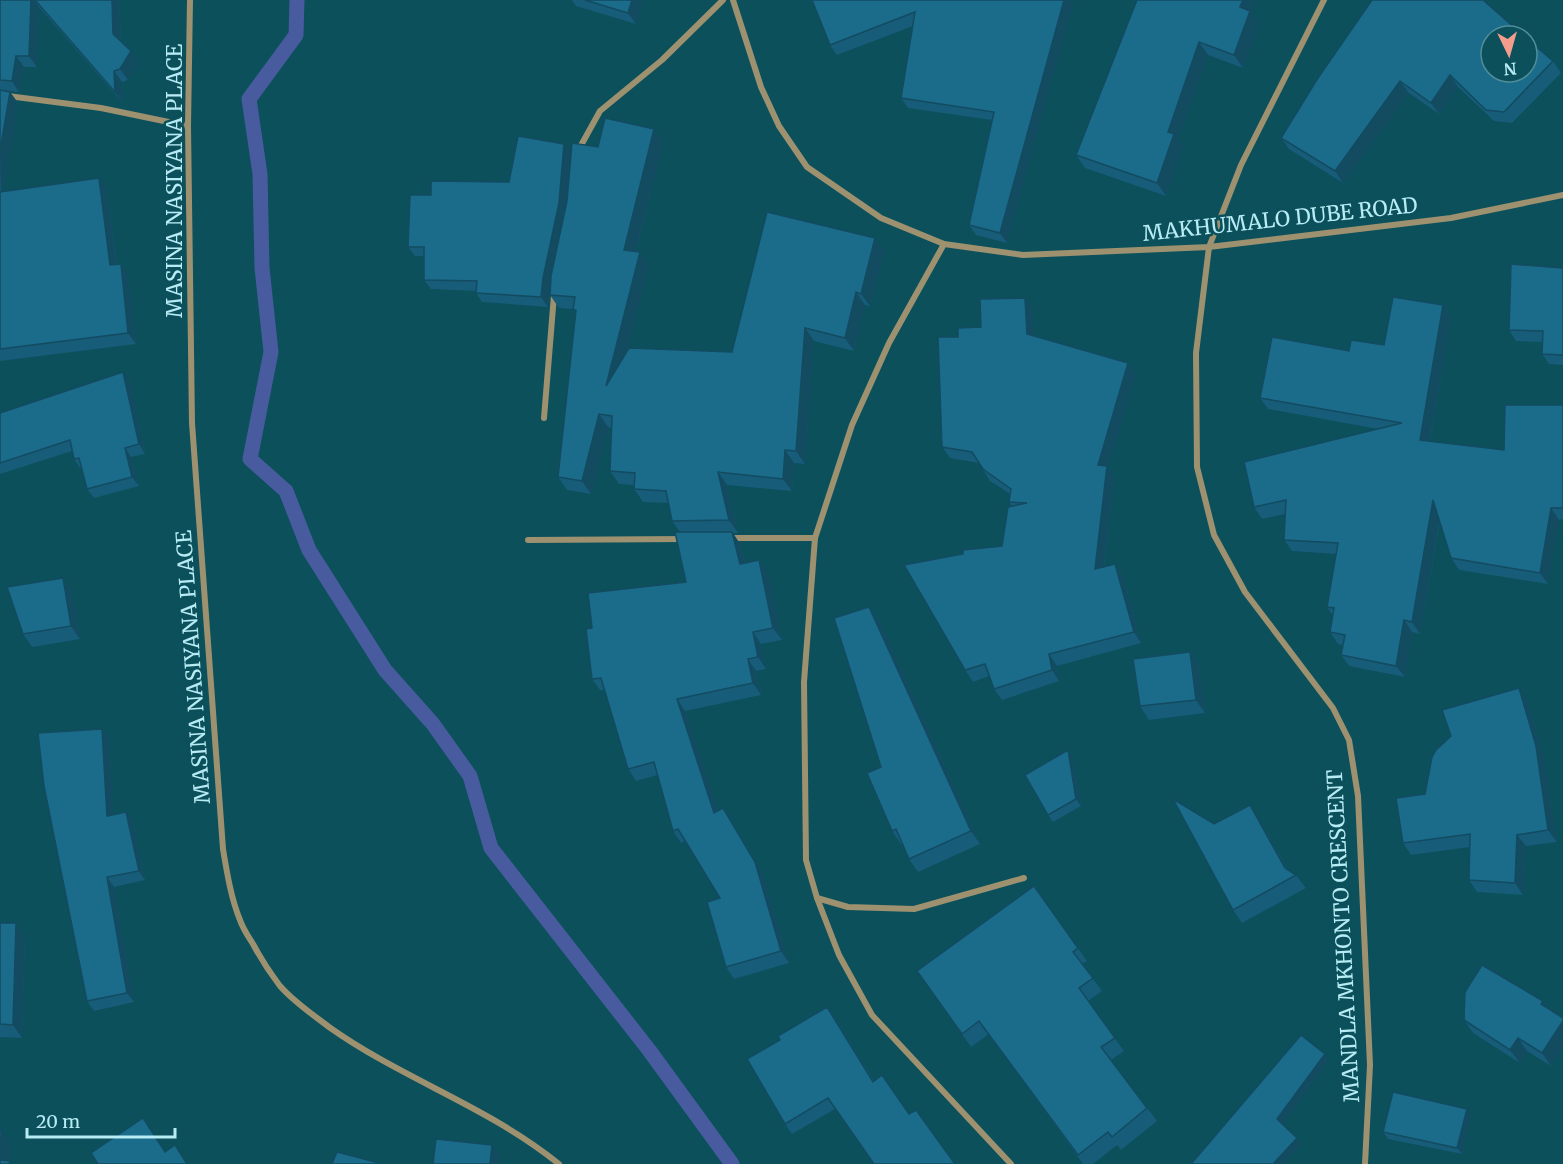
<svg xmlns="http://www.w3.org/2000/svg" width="1563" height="1164" font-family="Merriweather,serif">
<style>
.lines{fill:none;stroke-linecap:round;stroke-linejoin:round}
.stream{stroke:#495b9f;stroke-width:15}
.minor{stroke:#9d9170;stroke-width:6}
.wall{fill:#175c78}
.shaded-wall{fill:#134b61}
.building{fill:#1b6b8b;stroke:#134b61;stroke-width:1.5}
.labels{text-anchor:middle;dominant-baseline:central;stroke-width:5;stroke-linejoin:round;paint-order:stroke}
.street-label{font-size:21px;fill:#b8ecf5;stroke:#0b505b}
</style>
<rect width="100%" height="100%" fill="#0b505b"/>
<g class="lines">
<!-- stream -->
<polyline class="stream" points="297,0 296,35 249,99 260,174 262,268 271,352 250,459 286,491 309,550 385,670 433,724 470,776 491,848 649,1050 732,1164"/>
<!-- minor -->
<g class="minor">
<path d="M 190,0 L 188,126 L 192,423 L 223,849 C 227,873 231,898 240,920 C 243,929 248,936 253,944 C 261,959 270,973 280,986 C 294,1002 312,1014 329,1027 C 402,1079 489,1107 559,1164"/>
<polyline points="733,0 761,87 779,126 807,167 881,218 944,244 1023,255 1209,247 1451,218 1563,195"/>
<polyline points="1324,0 1241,165 1209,247 1196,353 1197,467 1214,535 1245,592 1333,708 1349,740 1358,796 1370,1065 1365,1164"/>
<polyline points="0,95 101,108 188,126"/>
<polyline points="579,149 600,111 662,60 723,0"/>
<polyline points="944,244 889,343 852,425 815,538 804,682 806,860 817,898 839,955 872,1015 1011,1164"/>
<polyline points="544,418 554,295"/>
<polyline points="731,538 815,538"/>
<polyline points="528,540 685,539"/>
<polyline points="817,898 848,907 914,909 1024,878"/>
</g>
</g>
<!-- wall -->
<g class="wall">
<polygon points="0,0 119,0 121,41 131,51 139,62 128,80 122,82 123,103 39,7 37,67 24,67 19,92 0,90"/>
<polygon points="572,0 643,0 636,24 576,6"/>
<polygon points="812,0 1074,0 1007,243 976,235 969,225 992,120 908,108 901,98 913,26 837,55 830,45"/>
<polygon points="1137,0 1252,13 1259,24 1243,68 1208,55 1178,140 1183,147 1166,196 1085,168 1076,155"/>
<polygon points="1553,61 1561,73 1512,123 1494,121 1458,87 1439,114 1409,93 1343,183 1289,149 1281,138 1318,78"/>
<polygon points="0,90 10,92 18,103 3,192 107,189 117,265 128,275 136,344 0,361"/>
<polygon points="663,142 636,252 640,252 649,265 627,351 732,352 884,251 870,306 865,305 854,351 814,341 805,464 794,463 792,491 727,485 738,533 733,533 740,544 745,563 768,571 782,640 761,644 766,669 756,671 761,695 685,711 718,811 723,808 731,820 763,874 789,963 734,979 726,967 720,898 685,841 681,843 673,831 657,775 636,781 628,769 605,690 600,690 592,679 592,628 686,582 680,532 672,521 669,503 643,502 634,489 634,485 619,484 610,471 611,428 608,427 591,494 567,490 558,477 576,313 574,309 559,308 550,295 550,287 548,307 482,302 476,293 476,291 431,289 424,280 424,256 415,256 408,247 431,195 509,182 571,153 598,147"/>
<polygon points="1563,268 1563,365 1549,364 1542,354 1542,342 1516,341 1509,330"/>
<polygon points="1443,305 1451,317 1430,441 1504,450 1563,405 1563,519 1559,520 1548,584 1459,570 1451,558 1440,521 1420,634 1412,632 1405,677 1349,666 1341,655 1343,645 1338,644 1330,632 1333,616 1327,607 1336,554 1292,551 1284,540 1285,514 1262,519 1254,507 1378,429 1268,409 1260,398 1349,351 1384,345"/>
<polygon points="1033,309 1034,336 1128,363 1136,374 1108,468 1115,477 1104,567 1115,564 1123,575 1141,643 1057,666 1059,681 1002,700 994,689 989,676 973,682 965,670 963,554 1002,546 1012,507 1009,502 1010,494 990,481 979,463 950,458 942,447 981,327"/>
<polygon points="130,381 145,454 131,457 139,486 94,498 87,489 82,468 80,468 74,459 72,451 0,474 0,413"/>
<polygon points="72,591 80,639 32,647 23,634"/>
<polygon points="869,607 879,620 980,844 918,872 909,859 903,843 901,844 892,831 881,767"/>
<polygon points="1190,652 1199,665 1205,713 1149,720 1140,706"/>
<polygon points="1527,699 1544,757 1557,842 1526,846 1523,895 1477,892 1469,880 1470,847 1411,855 1403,843 1425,794"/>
<polygon points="102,729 109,738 113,815 126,812 133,822 145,880 114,887 134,1002 94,1011 87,1001"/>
<polygon points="1072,757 1081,806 1053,822 1048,815"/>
<polygon points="1259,818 1288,870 1296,875 1306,888 1242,923 1233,910 1214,824"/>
<polygon points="1034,886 1087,961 1082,964 1102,991 1088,1001 1124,1051 1111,1060 1157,1121 1121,1150 1117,1145 1093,1164 1083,1164 989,1034 971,1047 917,971"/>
<polygon points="0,923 16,923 25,936 22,1038 0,1037"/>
<polygon points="1543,1001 1549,1009 1563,1018 1563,1048 1551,1066 1527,1051 1520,1063 1473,1033 1464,1020"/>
<polygon points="835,1018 874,1081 909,1114 955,1164 835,1109 792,1134 785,1124"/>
<polygon points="1471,1115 1462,1154 1388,1139 1383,1132"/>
</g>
<!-- shaded-wall -->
<g class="shaded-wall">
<polygon points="31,0 34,0 39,7 37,67 29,56"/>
<polygon points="112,0 119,0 121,45 113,34"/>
<polygon points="632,0 643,0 636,24 628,13"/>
<polygon points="1064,0 1074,0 1007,243 1000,233"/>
<polygon points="1243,0 1256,0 1252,13 1259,24 1243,68 1234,55 1240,7"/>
<polygon points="1199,42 1208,55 1178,140 1183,147 1166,196 1157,183 1168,132"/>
<polygon points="131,51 139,62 128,80 120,69"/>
<polygon points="16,56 24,67 19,92 12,81"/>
<polygon points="114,71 122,82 123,103 115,92"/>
<polygon points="1450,75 1458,87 1439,114 1431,103"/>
<polygon points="1400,81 1409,93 1343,183 1335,171"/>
<polygon points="10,92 18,103 1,204 0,151"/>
<polygon points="654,129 663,142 633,263 624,250"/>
<polygon points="564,144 571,153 566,212 550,287 548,307 541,297 543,278"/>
<polygon points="99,178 107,189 118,276 110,265"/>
<polygon points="875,238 884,251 870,306 861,294"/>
<polygon points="640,252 649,265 615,399 606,386"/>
<polygon points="121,264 128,275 136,344 128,333"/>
<polygon points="856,292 865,305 854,351 845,338"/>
<polygon points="1025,298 1033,309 1035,346 1027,334"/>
<polygon points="1443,305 1451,317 1428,451 1420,440"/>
<polygon points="805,328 814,341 805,464 796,451"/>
<polygon points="1128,363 1136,374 1108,468 1115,477 1102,581 1095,569 1098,465"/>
<polygon points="123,372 130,381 145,454 139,444"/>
<polygon points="599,414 608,427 591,494 582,481"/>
<polygon points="125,448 131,457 139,486 132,477"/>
<polygon points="785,450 794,463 792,491 783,479"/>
<polygon points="718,472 727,485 738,533 729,520"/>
<polygon points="1433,500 1441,512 1420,634 1412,622"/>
<polygon points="1551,508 1559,520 1548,584 1540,573"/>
<polygon points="732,532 740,544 748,576 740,564"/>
<polygon points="759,560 768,571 782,640 773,628"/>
<polygon points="1115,564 1123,575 1141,643 1134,632"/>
<polygon points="63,578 72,591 80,639 71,626"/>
<polygon points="869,607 879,620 980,844 971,831"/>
<polygon points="1404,620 1412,632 1405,677 1396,666"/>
<polygon points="753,632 761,644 766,669 758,657"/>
<polygon points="1190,652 1199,665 1205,713 1196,700"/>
<polygon points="1049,654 1057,666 1059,681 1052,670"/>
<polygon points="748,659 756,671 761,695 753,683"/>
<polygon points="1519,688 1527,699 1544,757 1557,842 1548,830"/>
<polygon points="677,699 685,711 723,825 714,813"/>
<polygon points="102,729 109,738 114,826 107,816"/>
<polygon points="1068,750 1072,757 1081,806 1076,799"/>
<polygon points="1250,805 1259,818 1292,878 1285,868"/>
<polygon points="723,808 731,820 763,874 789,963 781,951"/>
<polygon points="126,812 133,822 145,880 139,871"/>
<polygon points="1517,835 1526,846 1523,895 1515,883"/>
<polygon points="107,877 114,887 134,1002 127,993"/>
<polygon points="16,923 25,936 22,1038 13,1025"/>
<polygon points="1543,1001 1552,1014 1541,1004"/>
<polygon points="827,1007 835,1018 880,1092 873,1082"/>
<polygon points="1563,1021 1563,1048 1551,1066 1542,1053"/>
<polygon points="1518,1038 1527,1051 1520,1063 1510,1050"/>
<polygon points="1325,1054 1329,1060 1282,1126 1277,1119"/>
<polygon points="1467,1109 1471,1115 1462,1154 1457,1148"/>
<polygon points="2,1131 10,1143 9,1164 0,1161"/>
<polygon points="1297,1138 1302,1144 1284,1164 1273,1164"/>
<polygon points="492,1145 500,1157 499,1164 490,1164"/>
</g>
<!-- building -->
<g class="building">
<polygon points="0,0 31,0 29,56 16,56 12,81 0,80"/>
<polygon points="35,0 112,0 113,34 131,51 120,69 114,71 115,92"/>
<polygon points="585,0 632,0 628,13"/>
<polygon points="812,0 1064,0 1000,233 969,225 994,112 901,98 915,12 830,45"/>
<polygon points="1137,0 1243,0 1240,7 1250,11 1234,55 1199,42 1168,132 1174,134 1157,183 1076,155"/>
<polygon points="1372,0 1483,0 1524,36 1491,36 1491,72 1527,72 1527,39 1553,61 1504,112 1486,110 1450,75 1431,103 1400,81 1335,171 1281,138 1318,78"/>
<polygon points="0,90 10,92 0,151"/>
<polygon points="605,118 654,129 624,250 640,252 606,386 629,348 732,352 767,212 875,238 861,294 856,292 845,338 805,328 796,451 785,450 783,479 718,472 729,520 672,521 666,491 634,489 635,473 610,471 612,416 599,414 582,481 558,477 576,310 573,310 575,297 550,295 551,276 567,201 572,143 598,147"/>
<polygon points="518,136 564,144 559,203 543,278 541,297 476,293 477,281 424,280 424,247 408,247 410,195 431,195 431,181 509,182"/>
<polygon points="99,178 110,265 121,264 128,333 0,349 0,192"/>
<polygon points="1511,264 1563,268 1563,355 1542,354 1543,331 1509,330"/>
<polygon points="1393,297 1443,305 1420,440 1504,450 1505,405 1563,405 1563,508 1551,508 1540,573 1451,558 1433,500 1412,622 1404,620 1396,666 1341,655 1345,635 1330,632 1334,608 1327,607 1338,543 1284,540 1286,500 1254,507 1244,462 1402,423 1260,398 1272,337 1349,351 1351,340 1384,345"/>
<polygon points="1025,298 1027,334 1128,363 1098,465 1107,466 1095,569 1115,564 1134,632 1049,654 1052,670 994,689 985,664 965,670 904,565 963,554 963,550 1002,546 1008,507 1027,503 1009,502 1011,489 983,469 972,452 942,447 938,337 958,337 958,328 981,327 980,299"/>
<polygon points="123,372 139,444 125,448 132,477 87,489 79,458 74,459 70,440 0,463 0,413"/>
<polygon points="675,532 732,532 740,564 759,560 773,628 753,632 758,657 748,659 753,683 677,699 714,813 723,808 755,862 781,951 726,967 707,902 720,898 678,829 673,831 654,762 628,769 601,678 592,679 586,629 592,628 588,593 686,582"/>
<polygon points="63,578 71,626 23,634 7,587"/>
<polygon points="869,607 971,831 909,859 896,829 892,831 867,773 881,767 834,618"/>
<polygon points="1190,652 1196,700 1140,706 1133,659"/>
<polygon points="1519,688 1536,746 1548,830 1517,835 1515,883 1469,880 1470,834 1403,843 1396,798 1425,794 1432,757 1436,750 1451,736 1442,710"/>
<polygon points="102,729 107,816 126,812 139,871 107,877 127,993 87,1001 44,786 38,733"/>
<polygon points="1068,750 1076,799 1048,815 1025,775"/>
<polygon points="1173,799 1214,824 1250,805 1285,868 1296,875 1233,910"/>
<polygon points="1034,886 1078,948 1073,952 1093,978 1079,988 1115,1038 1101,1047 1147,1108 1112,1137 1108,1132 1078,1155 979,1021 962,1034 917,971"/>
<polygon points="0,923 16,923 13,1025 0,1024"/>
<polygon points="1482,965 1543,1001 1541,1004 1563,1018 1563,1021 1542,1053 1518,1038 1510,1050 1464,1020 1465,992"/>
<polygon points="827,1007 873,1082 882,1075 909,1114 916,1110 955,1164 874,1164 828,1098 785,1124 747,1059 780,1040 778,1036"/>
<polygon points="1301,1035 1325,1054 1277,1119 1297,1138 1273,1164 1191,1164"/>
<polygon points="1393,1092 1467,1109 1457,1148 1383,1132"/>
<polygon points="143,1118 165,1152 175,1145 187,1164 98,1164 91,1153"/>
<polygon points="0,1131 2,1131 0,1154"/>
<polygon points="436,1139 492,1145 490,1164 433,1164"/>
<polygon points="337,1152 383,1164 332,1164"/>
<polygon points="0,1160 10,1161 9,1164 0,1164"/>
</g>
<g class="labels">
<!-- street labels -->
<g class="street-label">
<text transform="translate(174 181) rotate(-90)">MASINA NASIYANA PLACE</text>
<text transform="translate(1280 219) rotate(-6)">MAKHUMALO DUBE ROAD</text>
<text transform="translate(193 667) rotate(-94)">MASINA NASIYANA PLACE</text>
<text transform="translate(1343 936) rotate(-93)">MANDLA MKHONTO CRESCENT</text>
</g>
</g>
<!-- north arrow -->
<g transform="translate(1509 54) rotate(175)"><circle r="28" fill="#0b505b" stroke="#508e99" stroke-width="1.5"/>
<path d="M0-4.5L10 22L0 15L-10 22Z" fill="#f59d8d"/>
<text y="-9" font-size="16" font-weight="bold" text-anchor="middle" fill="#b8ecf5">N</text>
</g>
<!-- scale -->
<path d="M27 1128v9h148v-9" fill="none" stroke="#b8ecf5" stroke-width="3"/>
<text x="36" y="1128" font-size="18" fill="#b8ecf5" stroke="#0b505b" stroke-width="4.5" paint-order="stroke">20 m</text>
</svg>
